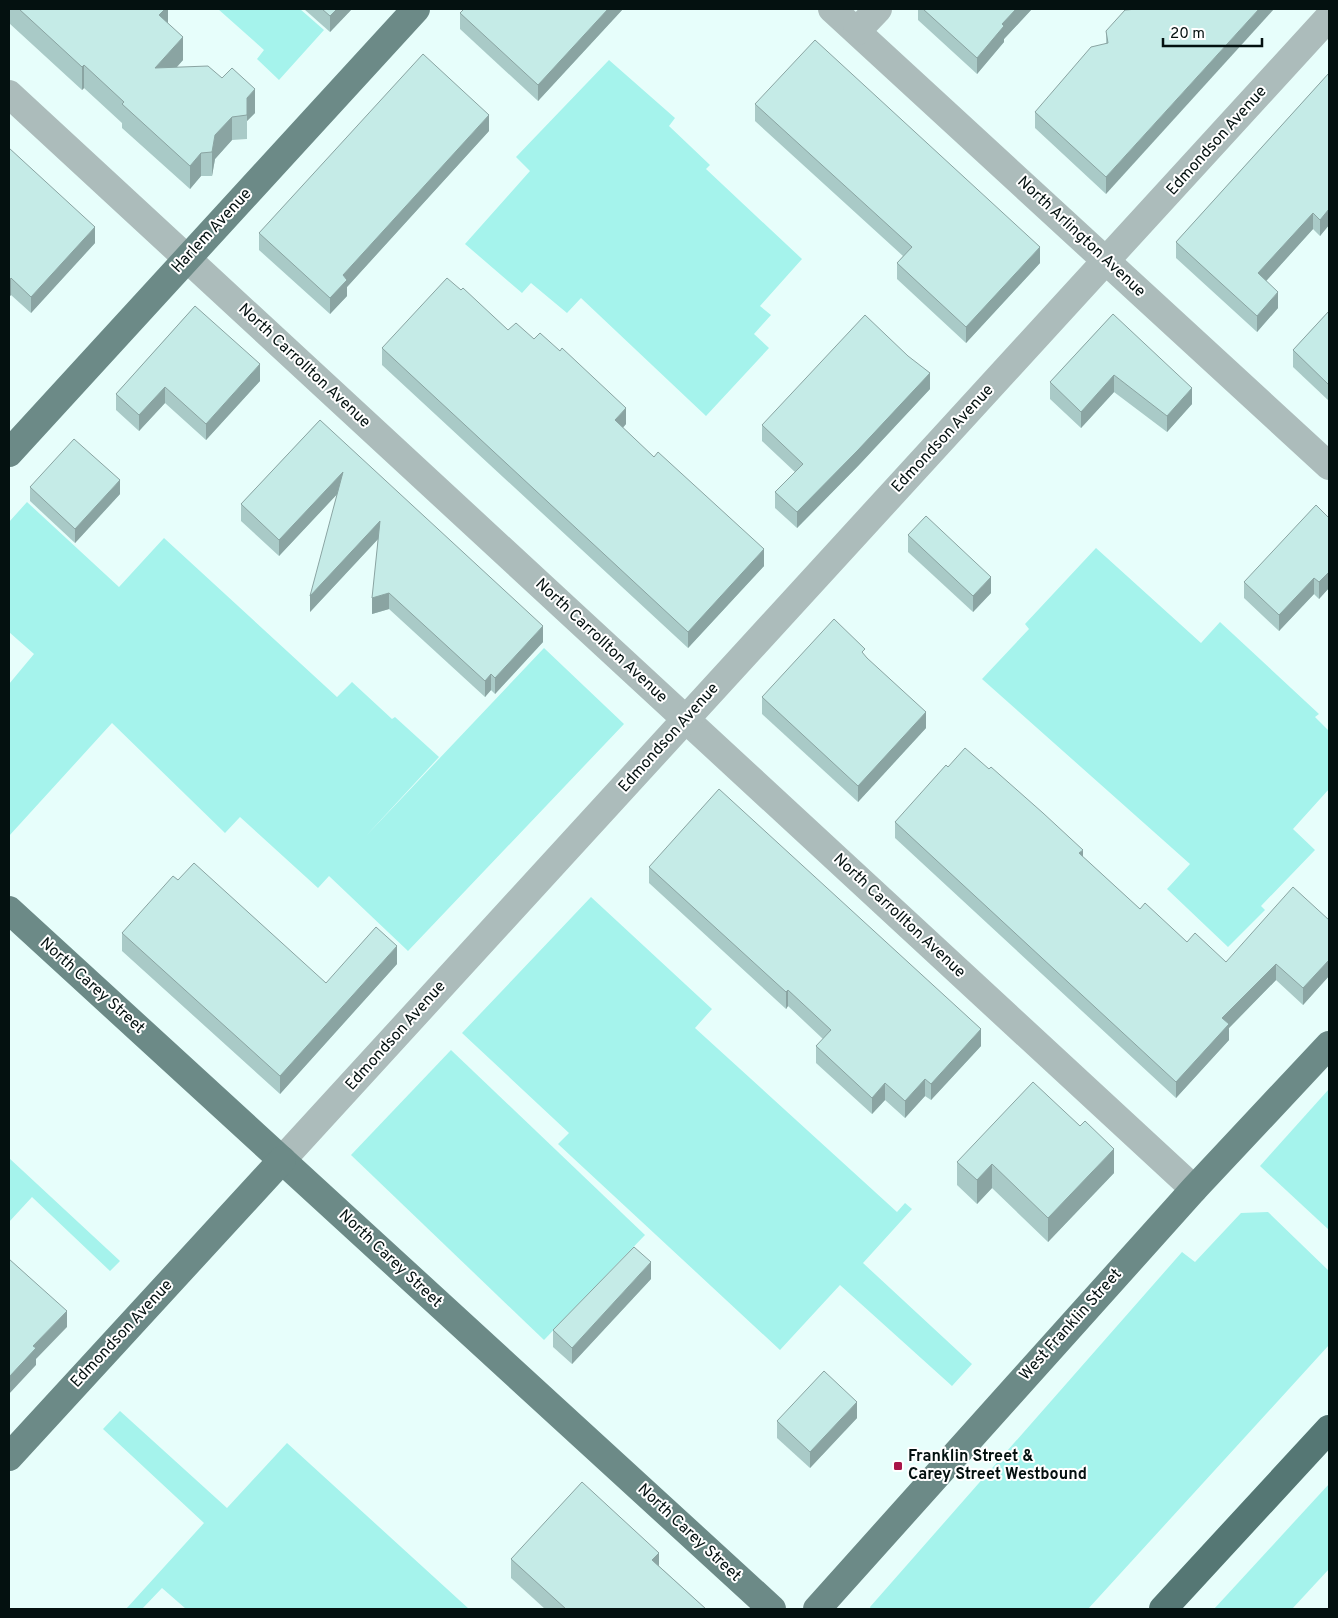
<svg xmlns="http://www.w3.org/2000/svg" width="1338" height="1618" font-family="Overpass,sans-serif">
<style>
.green{fill:#a5f3ec}
.lines{fill:none;stroke-linecap:round;stroke-linejoin:round}
.minor{stroke:#acbcbb;stroke-width:28}
.major{stroke:#6c8a87;stroke-width:28}
.highway{stroke:#557774;stroke-width:28}
.wall{fill:#a9cac7}
.shaded-wall{fill:#8aa4a2}
.building{fill:#c5ebe7;stroke:#8aa4a2}
.poi-dot{fill:#a91548;stroke:#fff;stroke-width:2}
.labels{text-anchor:middle;dominant-baseline:central;stroke-width:4;stroke-linejoin:round;paint-order:stroke}
.street-label{font-size:16px;fill:#041110;stroke:#fff}
.poi-label{font-size:16px;font-weight:bold;fill:#041110;stroke:#fff;text-anchor:start}
</style>
<rect width="100%" height="100%" fill="#e7fefb"/>
<!-- green -->
<g class="green">
<polygon points="218,9 300,9 324,30 279,80 257,59 264,50"/>
<polygon points="609,60 675,118 669,126 710,165 706,169 802,259 760,306 771,315 754,334 769,348 706,416 581,298 567,313 531,283 522,293 465,244 530,171 516,157"/>
<polygon points="27,502 119,587 164,538 337,697 352,682 392,719 395,717 439,757 365,837 544,648 624,724 408,951 329,876 318,888 240,817 225,833 112,723 9,836 9,684 34,654 9,632 9,522"/>
<polygon points="1096,548 1201,643 1220,622 1319,714 1315,717 1329,731 1329,789 1293,829 1315,850 1261,906 1265,910 1228,947 1167,889 1190,864 982,679 1029,629 1025,624"/>
<polygon points="591,897 712,1009 695,1028 897,1212 905,1203 912,1209 863,1263 972,1364 952,1386 840,1285 780,1350 558,1144 569,1133 462,1033"/>
<polygon points="451,1050 645,1235 544,1340 351,1155"/>
<polygon points="1329,1089 1329,1230 1260,1166"/>
<polygon points="9,1158 120,1261 110,1271 32,1197 9,1222"/>
<polygon points="1268,1212 1329,1271 1329,1345 1088,1609 871,1609 870,1607 1182,1252 1195,1262 1241,1213"/>
<polygon points="120,1411 227,1508 287,1443 469,1609 186,1609 162,1588 142,1609 126,1609 204,1523 103,1429"/>
<polygon points="1329,1484 1329,1569 1292,1609 1214,1609"/>
</g>
<g class="lines">
<!-- minor -->
<g class="minor">
<polyline points="832,9 1329,466"/>
<polyline points="857,31 878,9"/>
<polyline points="9,94 1194,1189"/>
<polyline points="282,1160 1329,17"/>
</g>
<!-- major -->
<g class="major">
<polyline points="9,453 416,9"/>
<polyline points="9,910 772,1609"/>
<polyline points="9,1457 282,1160"/>
<polyline points="817,1609 1194,1189 1329,1045"/>
</g>
<!-- highway -->
<polyline class="highway" points="1163,1609 1329,1429"/>
</g>
<!-- wall -->
<g class="wall">
<polygon points="9,9 168,9 168,23 183,60 177,67 255,113 247,121 247,139 232,140 215,159 212,176 201,176 190,189 122,128 122,123 84,88 82,90 9,23"/>
<polygon points="304,9 352,9 330,32"/>
<polygon points="464,9 623,9 538,101 460,29 460,13"/>
<polygon points="918,9 1032,9 1004,39 1004,42 977,74 918,20"/>
<polygon points="1138,9 1106,194 1035,128 1035,112 1106,43 1106,31"/>
<polygon points="1329,73 1329,225 1320,236 1313,229 1266,281 1278,308 1257,332 1176,258 1176,242"/>
<polygon points="755,104 1040,263 966,343 897,279 897,263 903,256 755,121"/>
<polygon points="489,131 347,287 347,296 330,314 259,250 259,233"/>
<polygon points="9,148 95,243 31,313 11,295 9,297"/>
<polygon points="461,290 508,330 626,424 623,428 764,566 688,648 382,365 382,348"/>
<polygon points="195,306 260,381 206,440 165,403 139,431 116,410 116,394"/>
<polygon points="1329,311 1329,401 1293,367 1293,350"/>
<polygon points="1113,314 1192,404 1167,432 1114,392 1081,428 1050,399 1050,382"/>
<polygon points="930,389 858,466 797,528 775,508 775,492 795,472 762,441 762,425"/>
<polygon points="320,420 543,642 495,694 491,690 485,697 389,609 372,614 378,539 310,612 337,494 279,556 241,521 241,504"/>
<polygon points="30,487 120,494 75,543 30,501"/>
<polygon points="1329,518 1329,588 1319,599 1314,594 1279,631 1244,598 1244,582"/>
<polygon points="908,535 991,593 973,612 908,552"/>
<polygon points="865,656 926,728 858,802 762,714 762,697"/>
<polygon points="895,822 1083,857 1140,909 1187,942 1226,962 1329,920 1329,976 1303,1005 1276,980 1229,1028 1229,1040 1176,1098 895,838"/>
<polygon points="649,867 981,1046 931,1100 925,1096 905,1118 885,1100 872,1114 816,1063 816,1046 823,1039 788,1006 786,1009 649,883"/>
<polygon points="178,880 326,983 397,964 280,1094 122,951 122,933"/>
<polygon points="957,1162 1114,1173 1048,1242 992,1188 977,1204 957,1185"/>
<polygon points="651,1279 572,1364 553,1347 553,1330"/>
<polygon points="857,1418 810,1468 777,1438 777,1421"/>
<polygon points="511,1559 659,1566 706,1609 545,1609 511,1578"/>
</g>
<!-- shaded-wall -->
<g class="shaded-wall">
<polygon points="165,9 168,9 168,28 159,15"/>
<polygon points="337,9 352,9 330,32 330,16"/>
<polygon points="608,9 623,9 538,101 538,85"/>
<polygon points="1016,9 1032,9 1004,39 1004,42 977,74 977,58 1002,24"/>
<polygon points="1259,9 1274,9 1106,194 1106,177"/>
<polygon points="183,37 183,60 155,91 155,68"/>
<polygon points="84,65 84,88 82,90 82,67"/>
<polygon points="255,89 255,113 247,121 247,139 247,98"/>
<polygon points="489,115 489,131 347,287 347,296 330,314 330,298 343,275"/>
<polygon points="232,117 232,140 215,159 212,176 212,152 215,135"/>
<polygon points="201,153 201,176 190,189 190,166"/>
<polygon points="1329,209 1329,225 1320,236 1320,220"/>
<polygon points="1313,213 1313,229 1258,290 1258,273"/>
<polygon points="95,227 95,243 31,313 31,297"/>
<polygon points="1040,247 1040,263 966,343 966,327"/>
<polygon points="11,278 11,295 9,297 9,281"/>
<polygon points="1278,292 1278,308 1257,332 1257,316"/>
<polygon points="260,364 260,381 206,440 206,424"/>
<polygon points="930,373 930,389 858,466 797,528 797,512"/>
<polygon points="1114,375 1114,392 1081,428 1081,412"/>
<polygon points="165,387 165,403 139,431 139,415"/>
<polygon points="1192,388 1192,404 1167,432 1167,416"/>
<polygon points="626,408 626,424 615,436 615,420"/>
<polygon points="343,472 343,488 279,556 279,540"/>
<polygon points="120,480 120,494 75,543 75,529"/>
<polygon points="380,521 380,537 310,612 310,596"/>
<polygon points="764,549 764,566 688,648 688,632"/>
<polygon points="1329,572 1329,588 1319,599 1319,582"/>
<polygon points="991,577 991,593 973,612 973,596"/>
<polygon points="1314,578 1314,594 1279,631 1279,615"/>
<polygon points="389,593 389,609 372,614 372,598"/>
<polygon points="543,626 543,642 495,694 495,678"/>
<polygon points="491,674 491,690 485,697 485,681"/>
<polygon points="926,712 926,728 858,802 858,786"/>
<polygon points="1083,850 1083,866 1079,853"/>
<polygon points="397,946 397,964 280,1094 280,1076"/>
<polygon points="1329,960 1329,976 1303,1005 1303,988"/>
<polygon points="1276,964 1276,980 1229,1028 1229,1040 1176,1098 1176,1082 1222,1018"/>
<polygon points="788,990 788,1006 786,1009 786,992"/>
<polygon points="981,1029 981,1046 931,1100 931,1084"/>
<polygon points="925,1079 925,1096 905,1118 905,1101"/>
<polygon points="885,1083 885,1100 872,1114 872,1098"/>
<polygon points="1114,1149 1114,1173 1048,1242 1048,1218"/>
<polygon points="992,1164 992,1188 977,1204 977,1180"/>
<polygon points="651,1262 651,1279 572,1364 572,1348"/>
<polygon points="67,1311 67,1327 36,1359 36,1365 9,1394 9,1377 33,1346"/>
<polygon points="857,1402 857,1418 810,1468 810,1452"/>
<polygon points="659,1553 659,1572 652,1560"/>
</g>
<!-- building -->
<g class="building">
<polygon points="19,9 165,9 159,15 183,37 155,68 208,66 222,78 232,68 255,89 247,98 247,115 232,117 215,135 212,152 201,153 190,166 122,104 124,102 84,65 82,67"/>
<polygon points="322,9 337,9 330,16"/>
<polygon points="464,9 608,9 538,85 460,13"/>
<polygon points="923,9 1016,9 1002,24 1004,26 977,58"/>
<polygon points="1138,9 1259,9 1106,177 1035,112 1091,47 1108,43 1106,31 1125,10"/>
<polygon points="815,40 1040,247 966,327 897,263 912,247 755,104"/>
<polygon points="423,54 489,115 343,275 347,280 330,298 259,233"/>
<polygon points="1329,73 1329,209 1320,220 1313,213 1258,273 1278,292 1257,316 1176,242"/>
<polygon points="9,148 95,227 31,297 11,278 9,281"/>
<polygon points="447,278 461,290 463,288 508,330 516,323 534,339 540,333 560,351 562,348 626,408 615,420 654,457 658,452 764,549 688,632 382,348"/>
<polygon points="195,306 260,364 206,424 165,387 139,415 116,394"/>
<polygon points="1329,311 1329,385 1293,350"/>
<polygon points="1113,314 1192,388 1167,416 1114,375 1081,412 1050,382"/>
<polygon points="865,315 908,356 930,373 858,450 797,512 775,492 803,464 762,425"/>
<polygon points="320,420 543,626 495,678 491,674 485,681 389,593 372,598 380,521 310,596 343,472 279,540 241,504"/>
<polygon points="74,439 120,480 75,529 30,487"/>
<polygon points="1316,505 1329,518 1329,572 1319,582 1314,578 1279,615 1244,582"/>
<polygon points="926,516 991,577 973,596 908,535"/>
<polygon points="834,619 865,649 862,652 867,658 926,712 858,786 762,697"/>
<polygon points="965,748 989,769 991,767 1043,813 1083,850 1079,853 1140,909 1145,903 1187,942 1195,933 1226,962 1293,887 1329,920 1329,960 1303,988 1276,964 1222,1018 1229,1024 1176,1082 895,822 946,765 948,767"/>
<polygon points="719,789 981,1029 931,1084 925,1079 905,1101 885,1083 872,1098 816,1046 831,1030 788,990 786,992 649,867"/>
<polygon points="194,863 326,983 376,927 397,946 280,1076 122,933 173,876 178,880"/>
<polygon points="1033,1082 1080,1126 1085,1121 1114,1149 1048,1218 992,1164 977,1180 957,1162"/>
<polygon points="634,1247 651,1262 572,1348 553,1330"/>
<polygon points="9,1259 67,1311 33,1346 36,1348 9,1377"/>
<polygon points="824,1371 857,1402 810,1452 777,1421"/>
<polygon points="582,1482 659,1553 652,1560 706,1609 566,1609 511,1559"/>
</g>
<!-- markers -->
<rect class="poi-dot" x="893" y="1461" width="10" height="10" rx="2.5"/>
<g class="labels">
<!-- street labels -->
<g class="street-label">
<text transform="translate(1217 141) rotate(-48)">Edmondson Avenue</text>
<text transform="translate(212 231) rotate(-47)">Harlem Avenue</text>
<text transform="translate(1081 237) rotate(43)">North Arlington Avenue</text>
<text transform="translate(304 366) rotate(43)">North Carrollton Avenue</text>
<text transform="translate(943 439) rotate(-47)">Edmondson Avenue</text>
<text transform="translate(601 641) rotate(43)">North Carrollton Avenue</text>
<text transform="translate(669 738) rotate(-48)">Edmondson Avenue</text>
<text transform="translate(899 916) rotate(43)">North Carrollton Avenue</text>
<text transform="translate(92 986) rotate(42)">North Carey Street</text>
<text transform="translate(396 1036) rotate(-48)">Edmondson Avenue</text>
<text transform="translate(390 1259) rotate(43)">North Carey Street</text>
<text transform="translate(1071 1325) rotate(-48)">West Franklin Street</text>
<text transform="translate(122 1334) rotate(-47)">Edmondson Avenue</text>
<text transform="translate(689 1533) rotate(43)">North Carey Street</text>
</g>
<!-- poi labels -->
<g class="poi-label">
<text x="908" y="1457">Franklin Street &amp;<tspan x="908" dy="18">Carey Street Westbound</tspan></text>
</g>
</g>
<!-- border -->
<rect width="1338" height="1618" fill="none" stroke="#041110" stroke-width="20"/>
<!-- scale -->
<path d="M1163 38v8h99v-8" fill="none" stroke="#041110" stroke-width="2.5"/>
<text x="1170" y="38" font-size="15" fill="#041110" stroke="#ffffff" stroke-width="4" paint-order="stroke">20 m</text>
</svg>
